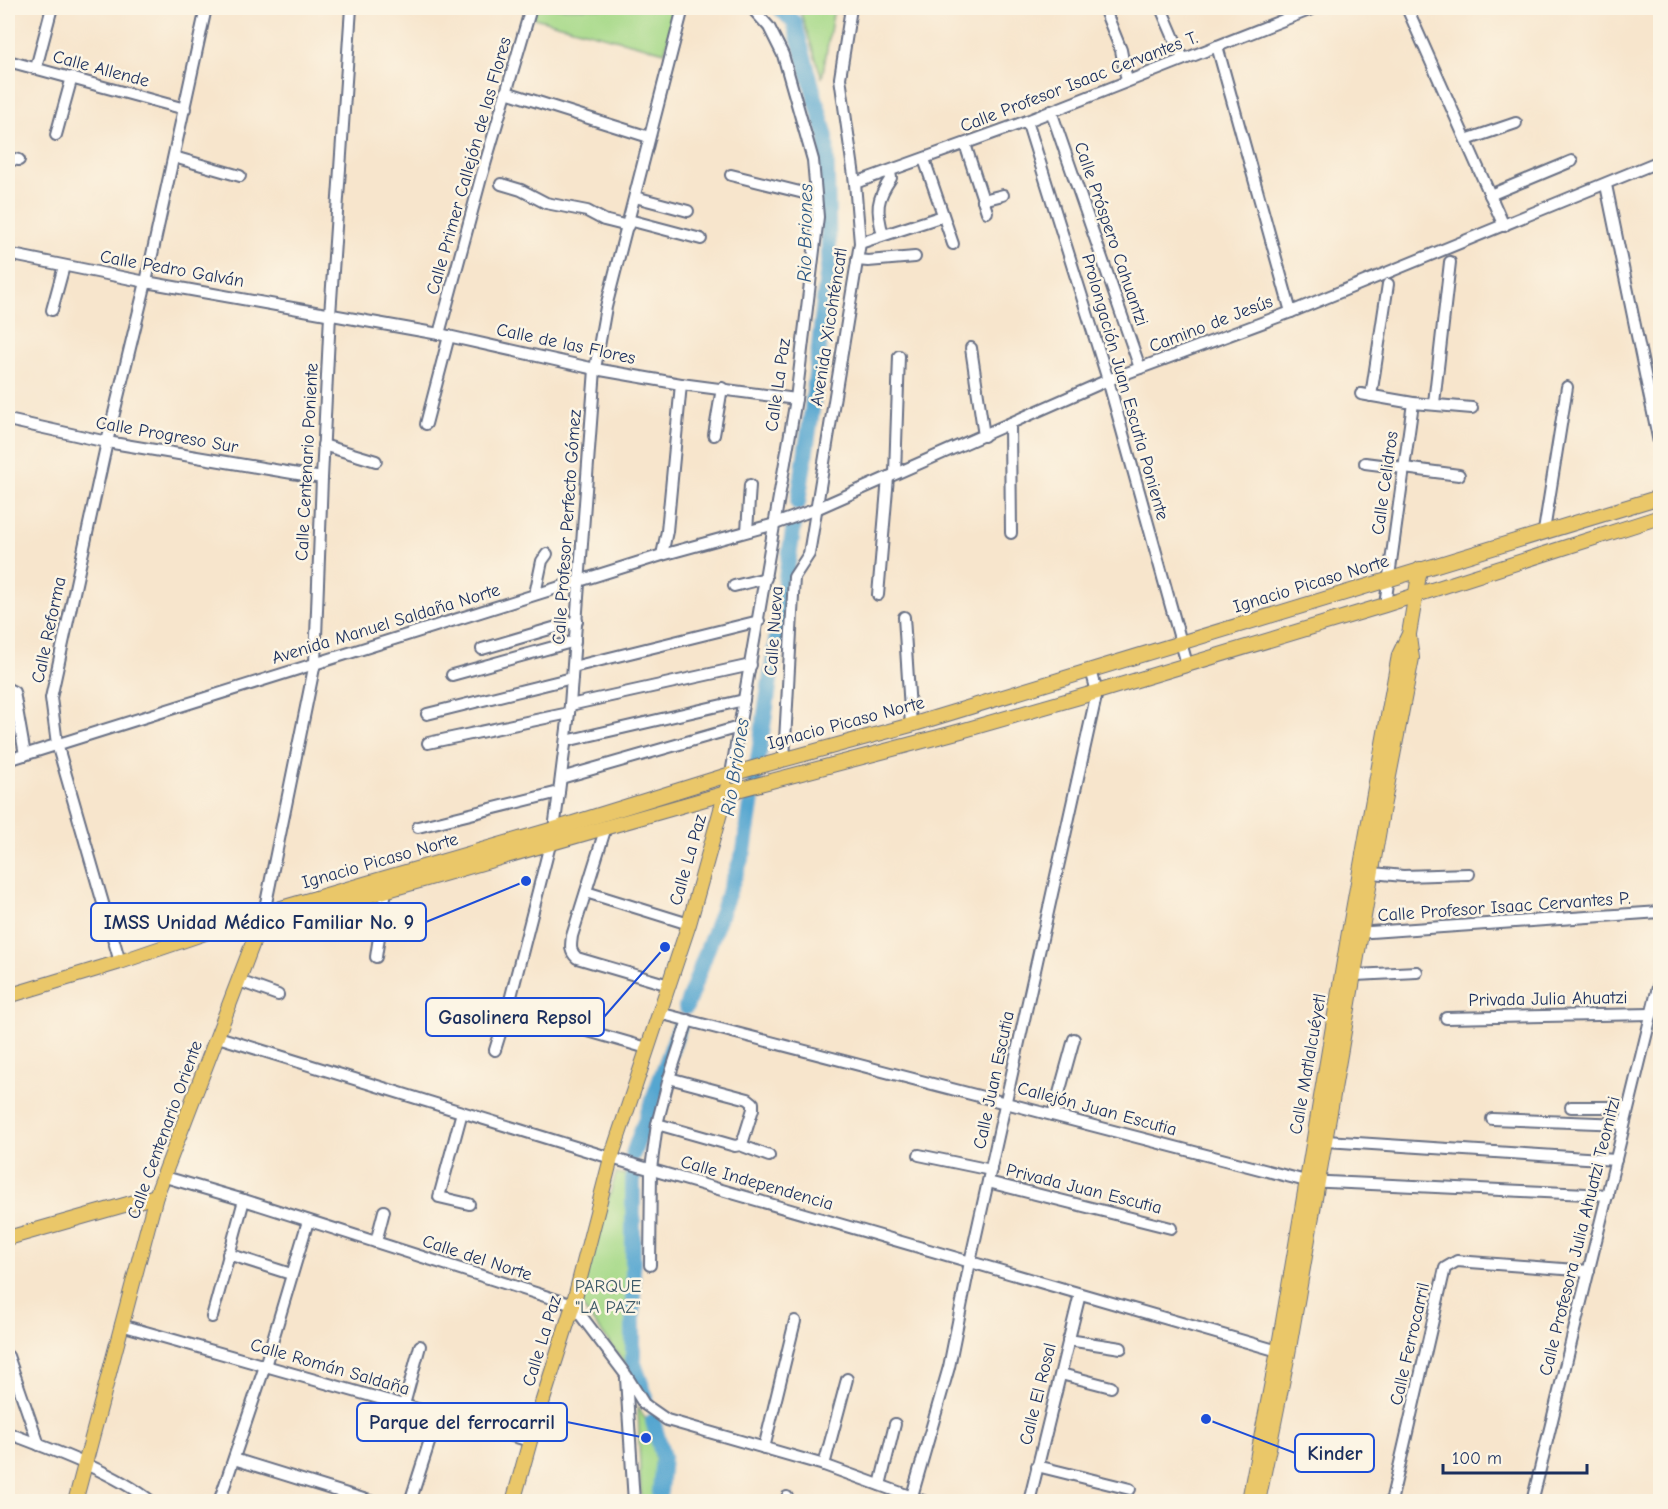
<svg xmlns="http://www.w3.org/2000/svg" width="1668" height="1509" font-family="'Comic Neue',sans-serif">
<style>
.green{fill:#a6d988;stroke:#608473;stroke-width:1.5}
.lines{fill:none;stroke-linecap:round;stroke-linejoin:round}
.river{stroke:#55a6d0;stroke-width:16}
.minor-casing{stroke:#686f84;stroke-width:14}
.major-casing{stroke:#686f84;stroke-width:16}
.minor{stroke:#fff;stroke-width:10}
.major{stroke:#eac769;stroke-width:14}
.labels{text-anchor:middle;dominant-baseline:central;stroke-width:5;stroke-linejoin:round;paint-order:stroke}
.street-label{font-size:18px;fill:#1b2f5e;stroke:#fcf5e5}
.park-label{font-size:18px;fill:#3e5a68;stroke:#fcf5e5}
.water-label{font-size:20px;font-style:italic;fill:#2f5986;stroke:#fcf5e5}
.leader{fill:none;stroke:#1d4ed8;stroke-width:2}
.callout-dot{fill:#1d4ed8;stroke:#fcf5e5;stroke-width:2}
.callout{fill:#fcf5e5;stroke:#1d4ed8;stroke-width:2}
.callout-label{font-size:20px;text-anchor:middle;font-weight:bold;fill:#1b2f5e}
</style>
<rect width="100%" height="100%" fill="#fcf5e5"/>
<filter id="ink" filterUnits="userSpaceOnUse"><feTurbulence type="fractalNoise" baseFrequency=".0167" numOctaves="2"/><feDisplacementMap in="SourceGraphic" scale="12" xChannelSelector="R" yChannelSelector="G"/><feConvolveMatrix kernelMatrix="1 2 1 2 8 2 1 2 1" color-interpolation-filters="sRGB"/></filter>
<filter id="wash" filterUnits="userSpaceOnUse"><feTurbulence type="fractalNoise" baseFrequency=".008" numOctaves="4" result="noise"/><feDisplacementMap in="SourceGraphic" scale="24" xChannelSelector="R" yChannelSelector="G"/><feGaussianBlur stdDeviation="1.35" result="paint"/><feColorMatrix in="noise" values="0 0 0 0 0 0 0 0 0 0 0 0 0 0 0 0 0 1.4 0 .05"/><feComposite in="paint" operator="in"/></filter>
<g filter="url(#wash)">
<rect width="100%" height="100%" fill="#f7e5cc"/>
<!-- green -->
<g class="green">
<polygon points="537,8 676,8 665,52 534,18"/>
<polygon points="799,8 834,8 822,78"/>
<polygon points="616,1173 633,1176 632,1372 579,1303"/>
<path d="M 638,1407 C 660,1436 656,1467 654,1501 L 641,1501 Z"/>
</g>
<g class="lines">
<!-- river -->
<g class="river">
<polyline points="780,8 794,22 826,137 829,257 812,410 798,503"/>
<polyline points="686,1007 744,851 794,524"/>
<polyline points="633,1154 679,1028"/>
<polyline points="633,1172 633,1361 646,1398"/>
<polyline points="653,1421 663,1457 659,1502"/>
</g>
</g>
</g>
<g filter="url(#ink)">
<g class="lines">
<defs>
<g id="minor">
<polyline points="1104,8 1121,50 1127,81"/>
<polyline points="1161,8 1183,59"/>
<polyline points="1407,8 1504,226"/>
<polyline points="1217,46 1291,312"/>
<polyline points="8,61 185,109"/>
<polyline points="36,68 51,11"/>
<polyline points="506,92 649,137"/>
<polyline points="1051,111 1140,368"/>
<polyline points="1027,121 1108,380 1187,664"/>
<polyline points="56,135 72,77"/>
<polyline points="1466,140 1516,123"/>
<polyline points="965,144 987,212"/>
<polyline points="174,157 240,176"/>
<polyline points="8,158 19,160"/>
<polyline points="924,159 953,244"/>
<polyline points="731,175 816,196"/>
<polyline points="855,183 1027,121 1314,8"/>
<polyline points="501,184 521,190 546,203 587,211 604,220 628,226"/>
<polyline points="1606,185 1660,447"/>
<polyline points="1490,195 1572,161"/>
<polyline points="635,197 688,211"/>
<polyline points="983,200 1003,195"/>
<polyline points="629,220 701,239"/>
<path d="M 883,235 C 876,209 876,200 891,178 L 890,172"/>
<polyline points="860,243 943,216"/>
<polyline points="8,254 146,282 439,334 595,369 681,384 796,399"/>
<polyline points="857,260 868,261 915,257"/>
<polyline points="52,310 64,266"/>
<polyline points="439,334 481,178 531,8"/>
<polyline points="971,348 984,436"/>
<polyline points="1361,394 1413,403 1472,408"/>
<polyline points="1371,396 1388,284"/>
<polyline points="1434,403 1450,262"/>
<polyline points="8,420 107,442 322,478"/>
<polyline points="426,424 449,336"/>
<polyline points="1010,424 1011,533"/>
<polyline points="714,435 722,388"/>
<polyline points="323,445 376,461"/>
<polyline points="1365,463 1459,475"/>
<polyline points="895,473 899,356"/>
<polyline points="747,531 750,485"/>
<polyline points="1544,531 1567,387"/>
<polyline points="662,555 667,531 681,384"/>
<polyline points="734,586 766,578"/>
<polyline points="535,594 542,561 547,554"/>
<polyline points="878,595 888,477"/>
<polyline points="1385,605 1413,403"/>
<polyline points="904,617 911,725"/>
<polyline points="482,649 577,621"/>
<polyline points="573,667 759,621"/>
<polyline points="452,675 575,641"/>
<polyline points="8,689 14,692 25,755"/>
<polyline points="570,705 751,665"/>
<polyline points="427,714 572,678"/>
<polyline points="566,741 744,700"/>
<polyline points="428,743 569,713"/>
<polyline points="784,759 794,577 809,554 860,243 855,183 840,78 851,8"/>
<polyline points="8,760 662,555 775,524 816,509 1108,380 1291,312 1660,161"/>
<polyline points="731,774 796,399 818,217 813,160 783,55 769,27 752,8"/>
<polyline points="561,778 739,727"/>
<polyline points="418,827 559,792"/>
<path d="M 606,827 L 572,936 C 571,945 569,951 577,958 L 669,985"/>
<polyline points="1373,873 1403,876 1469,874"/>
<polyline points="586,892 689,924"/>
<polyline points="264,913 315,663 322,478 330,315 351,8"/>
<polyline points="1356,933 1660,912"/>
<polyline points="376,957 386,890"/>
<polyline points="120,962 57,744 51,698 107,442 146,282 206,8"/>
<polyline points="1355,975 1417,972"/>
<polyline points="239,981 278,995"/>
<polyline points="508,1008 647,1048"/>
<polyline points="659,1013 1306,1181 1608,1195"/>
<polyline points="1446,1018 1652,1014"/>
<polyline points="218,1037 611,1158 1285,1353"/>
<polyline points="495,1050 508,1008 554,829 559,792 570,705 595,369 606,307 683,8"/>
<polyline points="669,1078 748,1099 753,1103 753,1109 743,1141 740,1145"/>
<polyline points="1571,1107 1628,1107"/>
<polyline points="462,1112 439,1197 469,1204"/>
<polyline points="1053,1115 1074,1039"/>
<polyline points="1492,1119 1624,1124"/>
<polyline points="657,1124 735,1146 740,1145 769,1156"/>
<polyline points="1326,1141 1616,1160"/>
<polyline points="919,1155 991,1170"/>
<polyline points="165,1177 244,1200 573,1305 626,1375 644,1404 667,1420 824,1465 926,1502"/>
<polyline points="988,1182 1171,1228"/>
<polyline points="376,1242 384,1211"/>
<polyline points="228,1254 291,1274"/>
<polyline points="650,1265 651,1169 657,1124 669,1078 688,1020"/>
<polyline points="212,1317 244,1200"/>
<polyline points="121,1325 530,1441"/>
<polyline points="1068,1340 1121,1348"/>
<polyline points="8,1356 39,1445"/>
<polyline points="1061,1374 1111,1387"/>
<polyline points="626,1378 634,1502"/>
<polyline points="404,1405 420,1346"/>
<path d="M 8,1433 C 53,1450 114,1472 152,1502"/>
<polyline points="764,1448 795,1321"/>
<polyline points="234,1459 373,1502"/>
<polyline points="824,1465 847,1379"/>
<polyline points="1037,1466 1130,1489"/>
<polyline points="880,1485 895,1424"/>
<polyline points="912,1496 949,1367 970,1262 1097,692 1091,670"/>
<polyline points="219,1502 265,1366 308,1221"/>
<polyline points="410,1502 438,1415"/>
<polyline points="786,1502 787,1497"/>
<polyline points="1029,1502 1080,1294"/>
<polyline points="1391,1502 1445,1268 1457,1261 1589,1271"/>
<polyline points="1532,1502 1660,979"/>
</g>
<g id="major">
<polyline points="259,927 726,793 961,731 1097,692 1385,605 1660,517"/>
<polyline points="8,996 120,962 264,913 554,829 731,774 911,725 1660,497"/>
<polyline points="8,1238 156,1196"/>
<polyline points="75,1502 156,1196 262,919"/>
<polyline points="513,1502 530,1441 573,1305 611,1158 689,924 727,788"/>
<polyline points="1251,1502 1250,1495 1278,1351 1349,932 1399,655 1409,634 1420,569"/>
<polyline points="1258,1502 1288,1354 1383,807 1412,658 1409,636"/>
</g>
</defs>
<!-- minor casing -->
<use href="#minor" class="minor-casing"/>
<!-- major casing -->
<use href="#major" class="major-casing"/>
<!-- minor -->
<use href="#minor" class="minor"/>
<!-- major -->
<use href="#major" class="major"/>
</g>
</g>
<g class="labels">
<!-- street labels -->
<g class="street-label">
<text transform="translate(101 69) rotate(15)">Calle Allende</text>
<text transform="translate(1079 82) rotate(-21)">Calle Profesor Isaac Cervantes T.</text>
<text transform="translate(469 166) rotate(-74)">Calle Primer Callejón de las Flores</text>
<text transform="translate(1111 234) rotate(71)">Calle Próspero Cahuantzi</text>
<text transform="translate(172 269) rotate(10)">Calle Pedro Galván</text>
<text transform="translate(1211 324) rotate(-21)">Camino de Jesús</text>
<text transform="translate(829 327) rotate(-81)">Avenida Xicohténcatl</text>
<text transform="translate(566 344) rotate(12)">Calle de las Flores</text>
<text transform="translate(778 385) rotate(-82)">Calle La Paz</text>
<text transform="translate(1125 387) rotate(74)">Prolongación Juan Escutia Poniente</text>
<text transform="translate(167 435) rotate(10)">Calle Progreso Sur</text>
<text transform="translate(307 462) rotate(-87)">Calle Centenario Poniente</text>
<text transform="translate(1385 483) rotate(-82)">Calle Celidros</text>
<text transform="translate(567 527) rotate(-86)">Calle Profesor Perfecto Gómez</text>
<text transform="translate(1311 584) rotate(-17)">Ignacio Picaso Norte</text>
<text transform="translate(386 624) rotate(-17)">Avenida Manuel Saldaña Norte</text>
<text transform="translate(49 630) rotate(-78)">Calle Reforma</text>
<text transform="translate(774 631) rotate(-86)">Calle Nueva</text>
<text transform="translate(846 723) rotate(-15)">Ignacio Picaso Norte</text>
<text transform="translate(688 860) rotate(-74)">Calle La Paz</text>
<text transform="translate(380 861) rotate(-16)">Ignacio Picaso Norte</text>
<text transform="translate(1504 907) rotate(-4)">Calle Profesor Isaac Cervantes P.</text>
<text transform="translate(1548 999) rotate(-1)">Privada Julia Ahuatzi</text>
<text transform="translate(1308 1064) rotate(-80)">Calle Matlalcuéyetl</text>
<text transform="translate(994 1080) rotate(-78)">Calle Juan Escutia</text>
<text transform="translate(1097 1109) rotate(15)">Callejón Juan Escutia</text>
<text transform="translate(165 1130) rotate(-70)">Calle Centenario Oriente</text>
<text transform="translate(757 1183) rotate(16)">Calle Independencia</text>
<text transform="translate(1084 1189) rotate(14)">Privada Juan Escutia</text>
<text transform="translate(1580 1236) rotate(-76)">Calle Profesora Julia Ahuatzi Teomitzi</text>
<text transform="translate(477 1258) rotate(18)">Calle del Norte</text>
<text transform="translate(542 1341) rotate(-73)">Calle La Paz</text>
<text transform="translate(1410 1344) rotate(-77)">Calle Ferrocarril</text>
<text transform="translate(330 1367) rotate(16)">Calle Román Saldaña</text>
<text transform="translate(1038 1394) rotate(-76)">Calle El Rosal</text>
</g>
<!-- park labels -->
<g class="park-label">
<text x="608" y="1286">PARQUE<tspan x="608" dy="21">"LA PAZ"</tspan></text>
</g>
<!-- water labels -->
<g class="water-label">
<text transform="translate(805 233) rotate(-89)">Rio Briones</text>
<text transform="translate(735 767) rotate(-81)">Rio Briones</text>
</g>
</g>
<!-- callouts -->
<path class="leader" d="M526 881L426 922M665 947L604 1017M646 1438L567 1422M1206 1419L1295 1453"/>
<g class="callout-dot">
<circle cx="526" cy="881" r="6"/>
<circle cx="665" cy="947" r="6"/>
<circle cx="646" cy="1438" r="6"/>
<circle cx="1206" cy="1419" r="6"/>
</g>
<g class="callout">
<rect x="91" y="903" width="335" height="38" rx="6"/>
<rect x="426" y="998" width="178" height="38" rx="6"/>
<rect x="357" y="1403" width="210" height="38" rx="6"/>
<rect x="1295" y="1434" width="79" height="38" rx="6"/>
</g>
<g class="callout-label">
<text x="259" y="929">IMSS Unidad Médico Familiar No. 9</text>
<text x="515" y="1024">Gasolinera Repsol</text>
<text x="462" y="1429">Parque del ferrocarril</text>
<text x="1335" y="1460">Kinder</text>
</g>
<!-- margin -->
<rect width="1668" height="1509" fill="none" stroke="#fcf5e5" stroke-width="30"/>
<!-- scale -->
<path d="M1443 1464v9h144v-9" fill="none" stroke="#1b2f5e" stroke-width="3"/>
<text x="1452" y="1464" font-size="18" fill="#1b2f5e" stroke="#fcf5e5" stroke-width="4.5" paint-order="stroke">100 m</text>
</svg>
